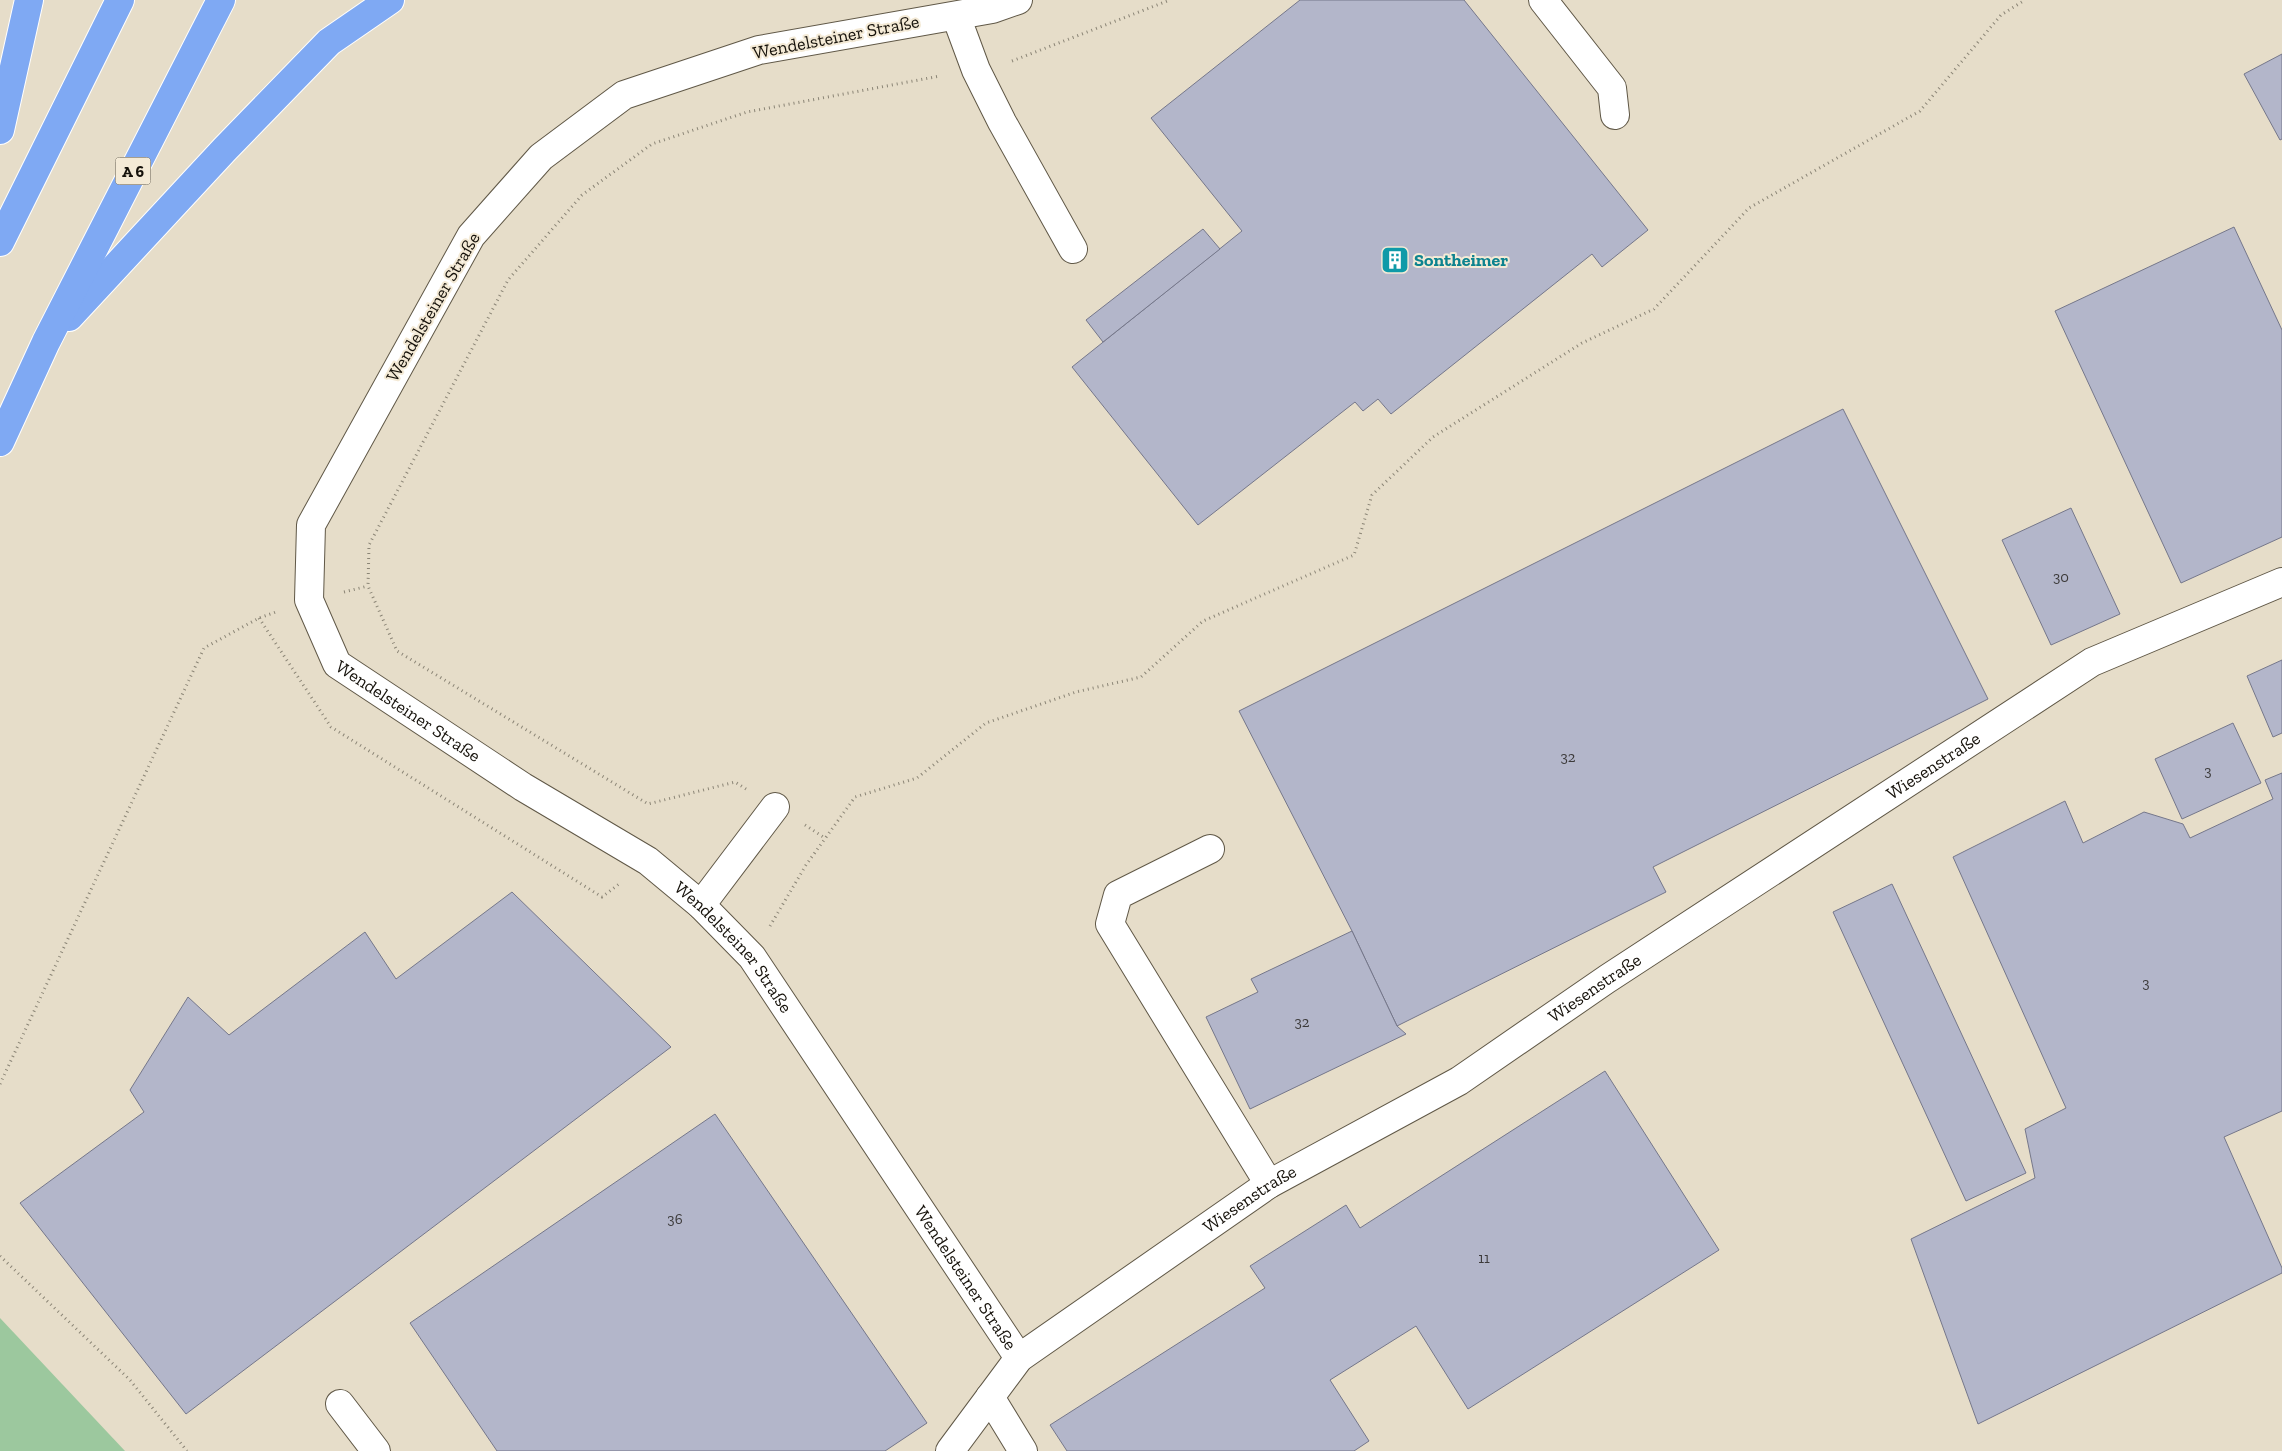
<svg xmlns="http://www.w3.org/2000/svg" width="2282" height="1451" font-family="'Zilla Slab',serif">
<style>
.green{fill:#9cc89e}
.building{fill:#b3b6ca;stroke:#75778a}
.lines{fill:none;stroke-linecap:round;stroke-linejoin:round}
.minor-casing{stroke:#605847;stroke-width:30}
.highway-casing{stroke:#fff;stroke-width:30}
.path{stroke:#8b8576;stroke-width:3;stroke-dasharray:1 4;stroke-linecap:butt}
.minor{stroke:#fff;stroke-width:28}
.highway{stroke:#7fa9f3;stroke-width:28}
.labels{text-anchor:middle;dominant-baseline:central;stroke-width:4;stroke-linejoin:round;paint-order:stroke}
.number-label{font-size:15px;fill:#3c3a3a}
.shield{fill:#f4ead6;stroke:#585247;stroke-width:1}
.shield-label{font-size:16px;font-weight:bold;fill:#15110a}
.street-label{font-size:18px;fill:#15110a;stroke:#f4ead6}
.culture-label{font-size:18px;font-weight:bold;fill:#0d838f;stroke:#f4ead6;text-anchor:start}
</style>
<rect width="100%" height="100%" fill="#e6ddc9"/>
<!-- green -->
<polygon class="green" points="0,1318 125,1451 0,1451"/>
<!-- building -->
<g class="building">
<polygon points="1300,0 1464,0 1648,230 1602,267 1592,254 1391,414 1378,399 1363,411 1355,402 1198,525 1072,367 1242,231 1151,118"/>
<polygon points="2282,54 2282,139 2280,140 2244,74"/>
<polygon points="2234,227 2282,330 2282,537 2181,583 2055,311"/>
<polygon points="1203,229 1220,249 1103,342 1086,320"/>
<polygon points="1843,409 1988,699 1653,867 1666,892 1397,1026 1352,931 1239,711"/>
<polygon points="2071,508 2120,614 2051,645 2002,540"/>
<polygon points="2282,660 2282,733 2273,737 2247,676"/>
<polygon points="2233,723 2261,783 2182,819 2155,759"/>
<polygon points="2282,773 2282,1111 2224,1137 2282,1268 2282,1273 1978,1424 1911,1239 2035,1178 2025,1129 2066,1108 1953,857 2065,801 2083,843 2144,812 2183,824 2190,838 2273,799 2265,780"/>
<polygon points="1892,884 2026,1173 1966,1201 1833,912"/>
<polygon points="512,892 671,1047 186,1414 20,1203 144,1112 130,1090 188,997 229,1035 365,932 396,979"/>
<polygon points="1352,931 1397,1026 1406,1034 1250,1109 1206,1017 1258,992 1251,979"/>
<polygon points="1605,1071 1719,1250 1468,1409 1416,1326 1330,1380 1369,1441 1354,1451 1067,1451 1050,1425 1265,1288 1250,1266 1346,1205 1360,1228"/>
<polygon points="715,1114 927,1423 885,1451 497,1451 410,1323"/>
</g>
<g class="lines">
<defs>
<g id="minor">
<path id="s1" d="M 1018,0 L 992,9 L 759,50 L 624,95 L 541,157 L 471,236 L 311,525 L 309,600 L 337,664 L 523,787 L 648,861 L 701,905 L 752,957 L 1019,1358"/>
<polyline points="1543,0 1612,88 1615,115"/>
<polyline points="956,16 976,70 1002,122 1073,249"/>
<polyline points="1210,849 1118,895 1110,924 1269,1184"/>
<polyline points="701,905 775,807"/>
<polyline points="990,1397 1023,1451"/>
<polyline points="340,1404 376,1451"/>
<path id="s2" d="M 950,1451 L 1019,1358 L 1269,1184 L 1459,1081 L 1607,979 L 2092,662 L 2282,582"/>
</g>
<g id="highway">
<polyline points="0,130 29,0"/>
<polyline points="0,242 120,0"/>
<polyline points="69,317 225,149 329,42 390,0"/>
<polyline points="0,442 46,342 221,0"/>
</g>
</defs>
<!-- minor casing -->
<use href="#minor" class="minor-casing"/>
<!-- highway casing -->
<use href="#highway" class="highway-casing"/>
<!-- path -->
<g class="path">
<polyline points="1012,61 1170,0"/>
<polyline points="344,592 368,586"/>
<polyline points="259,618 331,727 602,897 619,884"/>
<polyline points="746,789 735,782 648,804 397,651 368,586 369,545 508,280 582,195 652,144 747,112 940,76"/>
<polyline points="805,825 825,838"/>
<polyline points="770,926 806,865 855,797 917,778 986,723 1076,692 1141,677 1203,621 1354,555 1372,495 1433,437 1582,343 1654,309 1749,208 1920,111 2001,15 2025,0"/>
<polyline points="0,1084 204,648 259,618 276,612"/>
<polyline points="0,1256 130,1380 187,1451"/>
</g>
<!-- minor -->
<use href="#minor" class="minor"/>
<!-- highway -->
<use href="#highway" class="highway"/>
</g>
<!-- icons -->
<defs>
<symbol id="building-square" viewBox="-11 -11 22 22"><rect x="-9" y="-9" width="18" height="18" rx="4" fill="#0f9aa8" stroke="#f4ead6"/><path d="M-4-6H4V6H1V3H-1V6H-4ZM-2.5-4.3h1.7v1.8h-1.7ZM.8-4.3h1.7v1.8H.8ZM-2.5-1h1.7V.8h-1.7ZM.8-1h1.7V.8H.8Z" fill="#fff"/></symbol>
</defs>
<g fill-rule="evenodd">
<use href="#building-square" x="1379" y="244" width="32" height="32"/>
</g>
<g class="labels">
<!-- number labels -->
<g class="number-label">
<text x="2061" y="577">30</text>
<text x="1568" y="757">32</text>
<text x="2208" y="771">3</text>
<text x="2146" y="983">3</text>
<text x="1302" y="1022">32</text>
<text x="675" y="1219">36</text>
<text x="1484" y="1258">11</text>
</g>
<!-- shield labels -->
<rect class="shield" x="115.5" y="157.5" width="35" height="27" rx="4"/>
<g class="shield-label">
<text x="133" y="171">A 6</text>
</g>
<!-- street labels -->
<g class="street-label">
<text transform="translate(836 37) rotate(-11)">Wendelsteiner Straße</text>
<text transform="translate(433 307) rotate(-60)">Wendelsteiner Straße</text>
<text stroke="none"><textPath href="#s1" startOffset="1176">Wendelsteiner Straße</textPath></text>
<text stroke="none"><textPath href="#s2" startOffset="1206">Wiesenstraße</textPath></text>
<text stroke="none"><textPath href="#s1" startOffset="1581">Wendelsteiner Straße</textPath></text>
<text stroke="none"><textPath href="#s2" startOffset="801">Wiesenstraße</textPath></text>
<text stroke="none"><textPath href="#s2" startOffset="396">Wiesenstraße</textPath></text>
<text stroke="none"><textPath href="#s1" startOffset="1986">Wendelsteiner Straße</textPath></text>
</g>
<!-- culture labels -->
<g class="culture-label">
<text x="1414" y="260">Sontheimer</text>
</g>
</g>
</svg>
